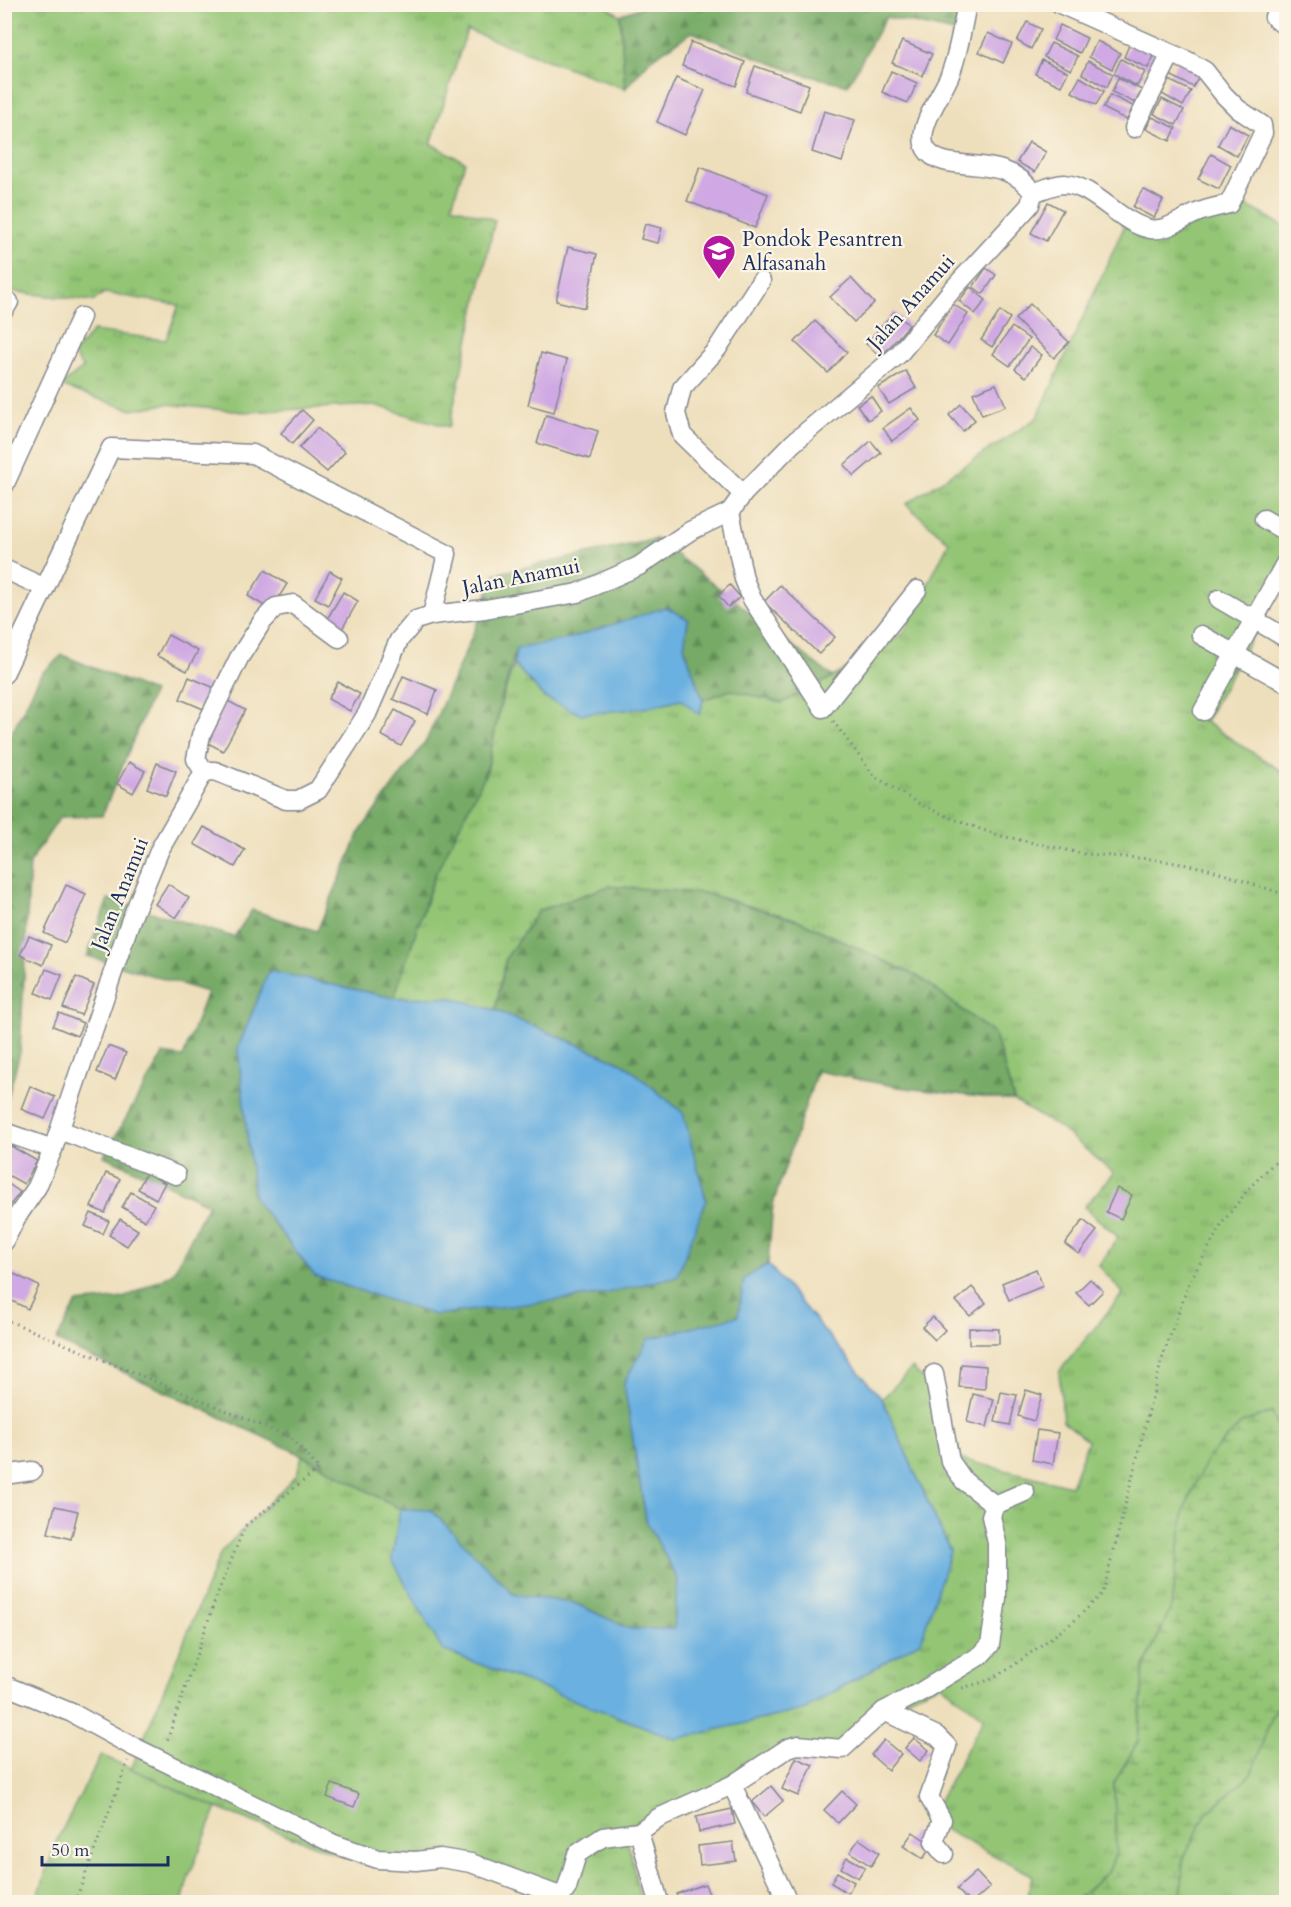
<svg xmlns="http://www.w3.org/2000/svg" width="1291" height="1907" font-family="Cardo,serif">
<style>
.grass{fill:url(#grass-tufts);stroke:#577a6a;stroke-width:1.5}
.forest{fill:url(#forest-firs);stroke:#486c62;stroke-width:1.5}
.wetland{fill:url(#wetland-marsh);stroke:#577a6a;stroke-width:1.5}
.pitch{fill:#93c575;stroke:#577a6a;stroke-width:1.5}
.water{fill:#6ab0e0;stroke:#42709f;stroke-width:1.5}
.building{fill:#cfa8e4}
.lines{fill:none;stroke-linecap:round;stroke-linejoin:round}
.minor-casing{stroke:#84878d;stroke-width:21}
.path{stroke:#84878d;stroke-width:3;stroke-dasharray:1.5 4.5;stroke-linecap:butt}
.minor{stroke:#fff;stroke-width:18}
.labels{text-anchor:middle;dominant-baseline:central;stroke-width:4.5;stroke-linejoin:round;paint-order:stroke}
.poi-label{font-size:21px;fill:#1b2f5e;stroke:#fcf5e5;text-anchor:start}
.street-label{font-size:21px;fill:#1b2f5e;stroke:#fcf5e5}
</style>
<defs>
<pattern id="grass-tufts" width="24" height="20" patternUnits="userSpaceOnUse" patternTransform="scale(1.5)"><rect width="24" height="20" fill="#93c575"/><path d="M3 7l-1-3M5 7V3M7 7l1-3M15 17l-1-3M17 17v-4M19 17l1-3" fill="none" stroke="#77a063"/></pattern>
<pattern id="forest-firs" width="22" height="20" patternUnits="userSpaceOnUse" patternTransform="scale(1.5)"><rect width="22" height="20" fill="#76aa66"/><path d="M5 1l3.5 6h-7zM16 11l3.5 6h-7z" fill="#608b57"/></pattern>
<pattern id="wetland-marsh" width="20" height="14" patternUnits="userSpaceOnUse" patternTransform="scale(1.5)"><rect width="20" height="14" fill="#93c575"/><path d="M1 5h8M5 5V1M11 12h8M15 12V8" fill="none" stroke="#77a063"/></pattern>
</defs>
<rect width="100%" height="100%" fill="#fcf5e5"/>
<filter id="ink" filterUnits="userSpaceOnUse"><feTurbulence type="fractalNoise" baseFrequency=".0167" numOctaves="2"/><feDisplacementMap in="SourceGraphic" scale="12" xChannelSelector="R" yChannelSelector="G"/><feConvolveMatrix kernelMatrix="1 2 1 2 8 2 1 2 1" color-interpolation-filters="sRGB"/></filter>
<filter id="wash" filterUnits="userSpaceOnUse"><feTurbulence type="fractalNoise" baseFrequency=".008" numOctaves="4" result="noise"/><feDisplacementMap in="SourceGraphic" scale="24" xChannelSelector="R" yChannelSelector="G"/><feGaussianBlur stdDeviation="1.35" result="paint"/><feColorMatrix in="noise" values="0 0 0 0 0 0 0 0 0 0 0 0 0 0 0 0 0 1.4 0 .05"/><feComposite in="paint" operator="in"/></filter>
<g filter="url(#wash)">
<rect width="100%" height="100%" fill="#eedfbc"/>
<!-- grass -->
<g class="grass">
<polygon points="4,5 604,5 620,15 625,89 467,30 431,144 465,162 452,206 495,220 449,427 374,405 244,412 166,404 132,410 60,386 83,368 73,354 93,331 166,340 179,305 104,293 94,301 5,291"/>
<polygon points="1233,199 1268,217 1286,228 1286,575 1205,722 1286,774 1286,1447 1272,1412 1184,1510 1171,1608 1144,1667 1138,1742 1114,1783 1116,1852 1109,1871 1074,1902 1027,1902 1032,1875 928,1821 984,1718 940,1684 881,1710 842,1756 793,1745 626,1834 641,1902 554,1902 474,1871 361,1863 217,1808 131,1769 221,1552 297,1474 302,1455 400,1509 392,1559 676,1739 950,1551 882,1399 912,1368 944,1401 955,1458 1071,1486 1088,1441 1063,1421 1059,1372 1123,1293 1099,1266 1118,1237 1084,1207 1114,1173 1060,1128 1014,1101 995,1035 919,977 798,920 704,893 506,958 495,1010 449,997 394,998 434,877 487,771 500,706 514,664 545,698 644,708 680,699 700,714 703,700 731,690 782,703 833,677 903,634 949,542 906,504 1037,418 1129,216 1162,235"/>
<polygon points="1286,1694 1286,1902 1181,1902 1183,1859 1206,1814 1251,1774 1272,1716"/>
</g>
<!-- forest -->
<g class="forest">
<polygon points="649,4 962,5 955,32 886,17 848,85 797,73 692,32 651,59 625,89 620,15"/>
<polygon points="656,539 833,677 782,703 731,690 703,700 684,647 688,619 516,649 500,706 487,771 434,877 394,998 269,971 238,1048 254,1198 315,1276 706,1200 682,1113 624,1064 495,1010 506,958 538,911 609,886 704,893 798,920 919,977 995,1035 1014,1101 898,1087 817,1071 773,1204 768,1264 744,1279 738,1316 648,1340 624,1383 646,1520 678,1579 674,1629 630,1629 576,1604 513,1594 431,1510 400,1509 302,1455 56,1341 77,1303 124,1298 173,1273 208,1204 104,1156 163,1054 183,1057 207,992 87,956 108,899 234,937 252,910 317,931 361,830 426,741 476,627 494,574"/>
<polygon points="62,655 153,692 102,816 60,817 30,862 20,1053 5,1107 5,746 41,674"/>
</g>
<!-- wetland -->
<polygon class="wetland" points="1272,1412 1286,1447 1286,1694 1272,1716 1251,1774 1206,1814 1183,1859 1181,1902 1074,1902 1109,1871 1116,1852 1114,1783 1138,1742 1144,1667 1171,1608 1184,1510 1208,1457 1242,1423"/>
<!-- pitch -->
<polygon class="pitch" points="101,1755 217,1808 189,1876 182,1902 36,1902 57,1840"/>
<!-- water -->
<g class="water">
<polygon points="666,607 688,619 684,647 703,700 700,715 680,699 644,708 580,714 545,698 514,664 516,649 568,639"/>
<polygon points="269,971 394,998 449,997 495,1010 624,1064 683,1113 706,1200 677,1276 599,1295 435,1315 315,1276 254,1198 238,1048"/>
<polygon points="768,1264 882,1399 950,1551 921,1641 803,1710 676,1739 442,1650 392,1559 400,1509 431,1510 513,1594 576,1604 630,1629 674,1629 678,1579 646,1520 624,1383 648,1339 738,1316 744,1279"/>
</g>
<g id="blocks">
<!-- building -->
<g class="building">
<polygon points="1027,22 1041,29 1031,49 1017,41"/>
<polygon points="1060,25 1087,38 1080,53 1053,40"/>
<polygon points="988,33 1012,44 1003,63 979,52"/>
<polygon points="902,41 932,54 922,76 892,63"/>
<polygon points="1097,41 1120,53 1112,69 1089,57"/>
<polygon points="691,42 745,62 736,86 682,66"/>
<polygon points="1051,43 1078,56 1071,70 1044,57"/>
<polygon points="1130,43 1155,54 1148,68 1124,57"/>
<polygon points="1121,59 1145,72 1137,86 1114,74"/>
<polygon points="1042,60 1068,72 1061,86 1035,74"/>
<polygon points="1088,61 1113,74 1107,87 1082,74"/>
<polygon points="1177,61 1201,73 1193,87 1170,75"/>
<polygon points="755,66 809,85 800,111 746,92"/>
<polygon points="891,71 917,83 908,103 882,92"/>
<polygon points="1080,77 1104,91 1096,105 1072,92"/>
<polygon points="676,78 705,90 685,135 657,122"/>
<polygon points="1118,78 1142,90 1135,103 1112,92"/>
<polygon points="1169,80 1191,91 1183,106 1162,94"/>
<polygon points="1110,95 1133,106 1127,120 1103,108"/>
<polygon points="1162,99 1184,110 1176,125 1154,114"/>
<polygon points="824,111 855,120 842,162 812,152"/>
<polygon points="1152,117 1176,128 1170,141 1146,129"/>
<polygon points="1229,124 1248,135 1237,156 1218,145"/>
<polygon points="1029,142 1046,152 1035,172 1017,162"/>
<polygon points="1211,154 1231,165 1219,189 1198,179"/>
<polygon points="700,167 768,194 755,228 687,201"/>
<polygon points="1143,189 1163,200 1154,218 1133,207"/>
<polygon points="1048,202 1063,210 1046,241 1031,233"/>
<polygon points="645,224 662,228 658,243 641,239"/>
<polygon points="568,247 597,254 585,308 556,301"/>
<polygon points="986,268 996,275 983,294 973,287"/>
<polygon points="851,278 874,303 854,322 830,297"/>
<polygon points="970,287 986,300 975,314 959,301"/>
<polygon points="953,304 968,314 948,345 933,335"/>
<polygon points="1030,304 1069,342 1054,358 1015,319"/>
<polygon points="1000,311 1010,318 992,347 981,340"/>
<polygon points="894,312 909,325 881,357 866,344"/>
<polygon points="815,321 847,352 828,373 795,342"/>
<polygon points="1012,327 1029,339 1010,366 993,354"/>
<polygon points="1030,347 1042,355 1026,377 1015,369"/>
<polygon points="541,353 567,360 554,412 528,405"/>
<polygon points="906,371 916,388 889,404 878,388"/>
<polygon points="996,384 1006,406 982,415 973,393"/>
<polygon points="871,396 881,411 868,420 857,405"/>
<polygon points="961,404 975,420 963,431 949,415"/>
<polygon points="911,408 920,420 892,441 883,428"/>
<polygon points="302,410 313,420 292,444 281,433"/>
<polygon points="546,415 598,431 590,459 537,443"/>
<polygon points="317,428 345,452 327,472 299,448"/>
<polygon points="871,441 881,453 854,476 844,465"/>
<polygon points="265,570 287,584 271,610 248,596"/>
<polygon points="330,571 342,578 328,605 315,598"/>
<polygon points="730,585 740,597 728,607 718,595"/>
<polygon points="780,585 835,637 819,654 764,602"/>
<polygon points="343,592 358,601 342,629 326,621"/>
<polygon points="168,635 198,651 187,671 157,656"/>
<polygon points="403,676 437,690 428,714 393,699"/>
<polygon points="189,677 217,689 208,711 180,699"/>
<polygon points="338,682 360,694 350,711 328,699"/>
<polygon points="226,700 245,710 223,751 204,741"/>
<polygon points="395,710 415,721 401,746 381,735"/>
<polygon points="129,762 145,771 133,793 117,784"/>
<polygon points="157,763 176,771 166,796 147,788"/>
<polygon points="204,827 245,850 235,867 194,844"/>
<polygon points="168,884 189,898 176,918 155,904"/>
<polygon points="66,885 86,894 65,943 44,933"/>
<polygon points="29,936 51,945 43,965 20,955"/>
<polygon points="46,969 62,975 52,1000 36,993"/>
<polygon points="76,977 94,985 81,1015 63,1008"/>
<polygon points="59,1013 83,1023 77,1036 53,1026"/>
<polygon points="108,1046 126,1053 115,1080 97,1072"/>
<polygon points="30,1086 55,1097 45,1119 21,1109"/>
<polygon points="11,1146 37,1161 24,1184 4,1173 4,1158"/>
<polygon points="106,1173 120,1179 105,1213 91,1207"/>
<polygon points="146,1173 165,1183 156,1199 138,1189"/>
<polygon points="4,1181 20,1192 8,1208 4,1205"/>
<polygon points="1117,1188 1132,1195 1121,1219 1106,1212"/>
<polygon points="131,1192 154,1205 145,1221 122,1207"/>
<polygon points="91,1213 109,1221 103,1234 85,1226"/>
<polygon points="120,1219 138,1230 127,1246 109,1235"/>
<polygon points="1083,1220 1097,1231 1079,1254 1065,1244"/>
<polygon points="1036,1269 1043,1286 1009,1300 1002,1283"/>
<polygon points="12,1273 39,1286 28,1309 4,1297 4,1287"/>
<polygon points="1090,1279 1103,1291 1089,1305 1076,1293"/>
<polygon points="972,1287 986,1303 970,1316 956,1301"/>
<polygon points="933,1317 945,1330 935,1340 922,1327"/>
<polygon points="969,1328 999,1329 999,1344 969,1344"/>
<polygon points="961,1364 986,1366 985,1389 959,1387"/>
<polygon points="1026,1390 1042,1395 1034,1421 1018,1416"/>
<polygon points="1001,1392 1017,1395 1010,1425 995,1422"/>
<polygon points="973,1394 994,1399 987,1427 967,1422"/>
<polygon points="1037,1430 1058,1433 1053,1464 1032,1460"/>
<polygon points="55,1506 78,1511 71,1539 48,1533"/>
<polygon points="914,1738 929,1750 920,1761 905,1748"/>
<polygon points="884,1740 901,1754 888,1770 871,1755"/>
<polygon points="796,1758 813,1765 798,1796 782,1789"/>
<polygon points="332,1784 359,1794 354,1807 327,1797"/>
<polygon points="771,1786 783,1801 764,1817 752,1802"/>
<polygon points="842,1791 856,1804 838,1823 824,1810"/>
<polygon points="732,1809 735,1824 699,1832 696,1817"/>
<polygon points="913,1832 932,1845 923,1859 903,1846"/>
<polygon points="859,1839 879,1853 871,1866 850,1852"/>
<polygon points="733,1842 736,1861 700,1865 698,1846"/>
<polygon points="847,1857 865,1867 858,1878 841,1868"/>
<polygon points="837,1872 854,1882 848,1893 831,1883"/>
<polygon points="976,1872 990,1887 973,1902 969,1902 957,1889"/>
<polygon points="705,1884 712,1902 679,1902 676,1894"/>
</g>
</g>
</g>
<g filter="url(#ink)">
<use href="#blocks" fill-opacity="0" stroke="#84878d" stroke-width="1.5"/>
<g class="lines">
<defs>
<g id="minor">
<polyline points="1280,4 1274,17 1286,27"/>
<polyline points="1134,128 1171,54"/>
<path d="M 1033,193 C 1042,190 1054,184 1064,184 C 1094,185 1119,223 1150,229 C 1167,232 1186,216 1202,211 C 1211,208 1220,206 1229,204 L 1263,133 L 1262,125 L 1238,109 L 1224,95 L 1205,71 L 1188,61 L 1060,4"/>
<polyline points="4,310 9,302"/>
<polyline points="4,486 81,317"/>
<polyline points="743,494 682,435 676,413 682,388 717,349 761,281"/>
<polyline points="730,512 744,579 752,599 823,708 917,590"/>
<polyline points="1264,519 1286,532"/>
<polyline points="4,569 45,588"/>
<polyline points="1219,599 1286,638"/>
<polyline points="1201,635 1286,683"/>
<polyline points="4,674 111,448 253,454 447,554 432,615"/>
<polyline points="1203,711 1286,562"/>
<polyline points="204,772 196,759 201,735 239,658 262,622 276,607 293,604 339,638"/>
<polyline points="60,1130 176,1175"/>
<polyline points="4,1132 53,1149"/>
<path d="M 4,1242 L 16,1218 L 37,1187 L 53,1149 L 130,922 L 160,849 L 204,772 L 215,771 L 286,800 L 298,800 L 318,790 L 367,714 L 399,640 L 416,620 L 432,615 L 485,609 L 578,593 L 639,566 L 690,531 L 730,512 L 743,494 L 793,443 L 899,354 L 952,290 L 1030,205 L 1033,193 C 1006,150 943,177 926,149 C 914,128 945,92 951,72 C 959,51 962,27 967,4"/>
<polyline points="934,1374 950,1461 964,1481 995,1505"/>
<polyline points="4,1475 32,1471"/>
<polyline points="4,1685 72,1713 134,1747 334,1844 378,1859 416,1861 440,1858 471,1863 557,1895 563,1894 567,1888 577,1854 603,1837 639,1832 658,1818 732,1785 788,1748 798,1745 842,1749 884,1711 922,1691 981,1655 990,1645 997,1598 997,1543 991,1516 995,1505 1025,1492"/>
<polyline points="884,1711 937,1736 947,1746 929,1797 942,1820 934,1842 944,1854"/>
<polyline points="732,1785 788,1902"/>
<polyline points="639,1832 659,1902"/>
</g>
</defs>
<!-- minor casing -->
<use href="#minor" class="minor-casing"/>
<!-- path -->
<g class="path">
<polyline points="833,721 874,776 921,805 956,820 997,835 1085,854 1151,859 1206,868 1286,895"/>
<polyline points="4,1319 290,1437 319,1469 245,1526 217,1595 166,1744"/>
<polyline points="962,1688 984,1682 1007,1670 1073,1622 1103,1593 1162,1359 1189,1283 1223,1222 1250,1187 1286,1151"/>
<polyline points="75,1902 128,1761"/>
</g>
<!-- minor -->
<use href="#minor" class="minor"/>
</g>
</g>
<!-- icons -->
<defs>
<symbol id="school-pin" viewBox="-11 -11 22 30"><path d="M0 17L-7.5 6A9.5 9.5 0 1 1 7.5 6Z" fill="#b5179e" stroke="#fcf5e5"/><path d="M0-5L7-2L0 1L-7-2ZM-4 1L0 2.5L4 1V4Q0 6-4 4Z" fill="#fff"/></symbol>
</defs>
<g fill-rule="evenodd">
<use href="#school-pin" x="700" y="232" width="38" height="52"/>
</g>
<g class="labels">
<!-- poi labels -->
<g class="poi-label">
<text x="742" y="239">Pondok Pesantren<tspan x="742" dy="24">Alfasanah</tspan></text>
</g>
<!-- street labels -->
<g class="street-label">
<text transform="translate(911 302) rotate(-48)">Jalan Anamui</text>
<text transform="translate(521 577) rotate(-11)">Jalan Anamui</text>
<text transform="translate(120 894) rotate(-68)">Jalan Anamui</text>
</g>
</g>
<!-- margin -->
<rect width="1291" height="1907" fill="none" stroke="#fcf5e5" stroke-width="24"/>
<!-- scale -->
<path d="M42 1856v9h126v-9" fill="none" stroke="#1b2f5e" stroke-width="3"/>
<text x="51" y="1856" font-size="18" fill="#1b2f5e" stroke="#fcf5e5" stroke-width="4.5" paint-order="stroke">50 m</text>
</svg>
